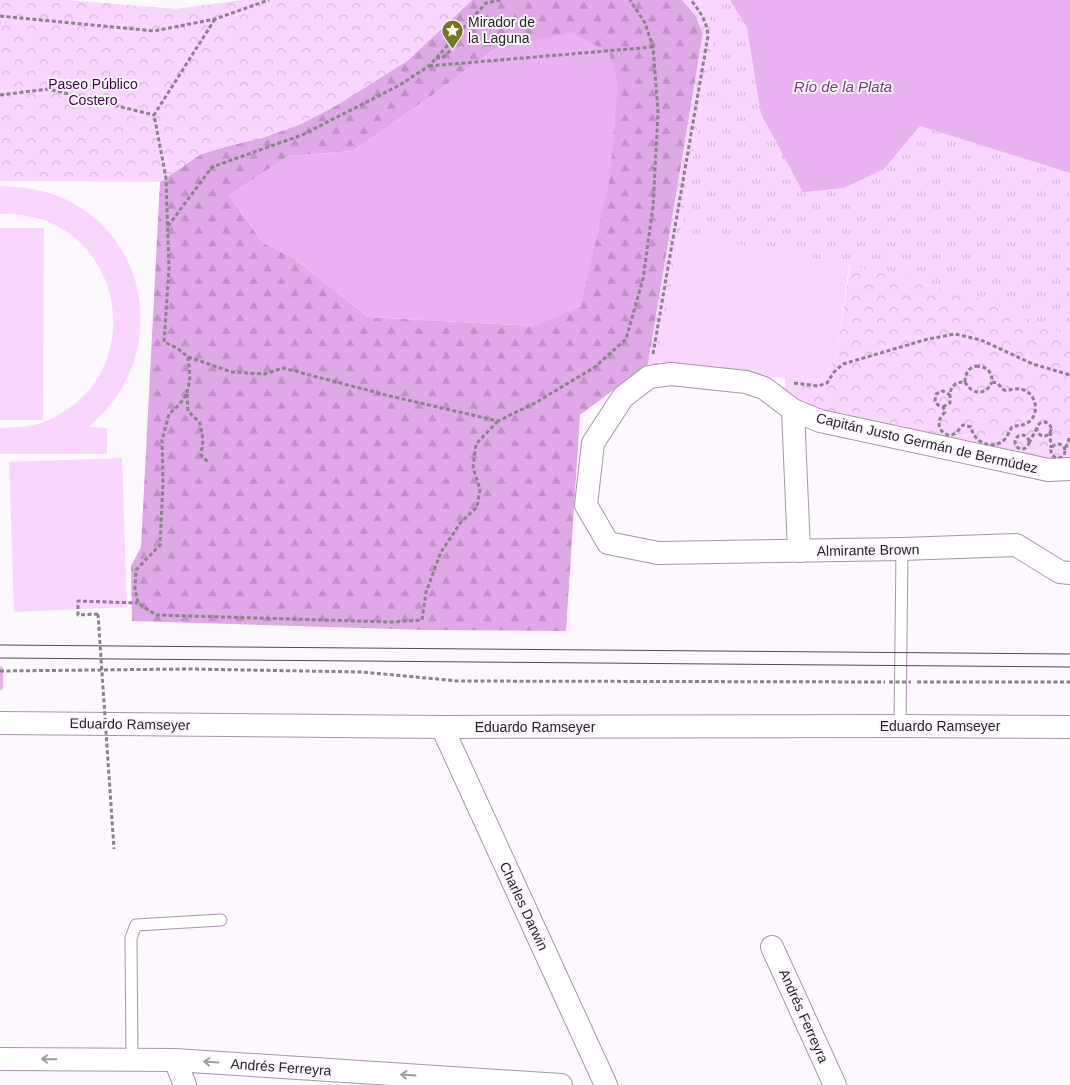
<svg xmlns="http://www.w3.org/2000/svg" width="1070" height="1085" font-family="Arial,sans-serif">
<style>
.grass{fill:url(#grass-tufts)}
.forest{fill:url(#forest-firs);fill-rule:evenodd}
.park{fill:url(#park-crowns)}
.pitch{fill:#f8d6fd}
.water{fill:#e8b1ef}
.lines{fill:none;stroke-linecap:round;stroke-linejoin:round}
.stream{stroke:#e8b1ef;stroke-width:6}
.service-casing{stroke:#a895aa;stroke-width:13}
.minor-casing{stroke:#a895aa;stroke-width:24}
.path{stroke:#8a838b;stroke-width:3;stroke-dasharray:4 2.5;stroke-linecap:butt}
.service{stroke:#fff;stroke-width:11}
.minor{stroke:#fff;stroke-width:22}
.tram{stroke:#524b53;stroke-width:1}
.path-bridge{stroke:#8a838b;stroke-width:3;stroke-dasharray:4 2.5;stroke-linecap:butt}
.oneway{stroke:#a09ca0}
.labels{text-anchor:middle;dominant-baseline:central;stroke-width:4;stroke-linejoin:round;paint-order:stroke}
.poi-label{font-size:14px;fill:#2c242d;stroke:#fcf8fd;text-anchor:start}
.park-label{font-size:14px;fill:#46014f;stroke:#fcf8fd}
.street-label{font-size:14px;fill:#2c242d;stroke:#fcf8fd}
.water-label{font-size:15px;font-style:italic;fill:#793983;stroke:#fcf8fd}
</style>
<defs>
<pattern id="grass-tufts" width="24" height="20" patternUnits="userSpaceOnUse" patternTransform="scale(1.25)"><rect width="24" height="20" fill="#f8d6fd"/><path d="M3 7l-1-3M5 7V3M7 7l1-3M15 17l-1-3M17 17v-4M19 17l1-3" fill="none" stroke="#d5b8d9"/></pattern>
<pattern id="forest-firs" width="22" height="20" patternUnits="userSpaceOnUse" patternTransform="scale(1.25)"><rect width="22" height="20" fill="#dfa8e6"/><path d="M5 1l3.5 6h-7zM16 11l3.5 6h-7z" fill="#c090c6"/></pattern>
<pattern id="park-crowns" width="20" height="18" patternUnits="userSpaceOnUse" patternTransform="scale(1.25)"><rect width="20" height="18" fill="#f8d6fd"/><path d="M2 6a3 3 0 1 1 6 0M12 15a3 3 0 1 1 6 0" fill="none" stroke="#d5b8d9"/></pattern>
</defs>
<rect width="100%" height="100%" fill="#fcf8fd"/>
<!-- grass -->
<polygon class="grass" points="698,0 730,0 747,28 762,114 884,169 920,126 1070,173 1070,336 976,297 849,265 680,234 714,32 708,13"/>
<!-- forest -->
<path class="forest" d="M 472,0 L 682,0 L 695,15 L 703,33 L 648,364 L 580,415 L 566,631 L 427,630 L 132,621 L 131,566 L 141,547 L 160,182 L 201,154 L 232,145 L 262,138 L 301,124 L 337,105 L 407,61 ZM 495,49 L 535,326 L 368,317 L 292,257 L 262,242 L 229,195 L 289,156 L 353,151 L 433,95 Z"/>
<!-- park -->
<g class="park">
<polygon points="0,0 68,0 176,9 242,0 472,0 407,61 337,105 301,124 262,138 232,145 201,154 160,182 0,181"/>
<polygon points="682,0 698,0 708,13 714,32 658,364 648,364 703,33 695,15"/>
<polygon points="850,265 976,297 1070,336 1070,462 1055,464 826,412 798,401 785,391 785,378 822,380 836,359"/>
</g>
<!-- pitch -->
<g class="pitch">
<path d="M 0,186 C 22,187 43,189 63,198 C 157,241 166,365 88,427 L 107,428 L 107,454 L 0,454 L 0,428 C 13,427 25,427 38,424 C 60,417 79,403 93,385 C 131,333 114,254 55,225 C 38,216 20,214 0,214 Z"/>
<polygon points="0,228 44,228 43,420 0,420"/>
<polygon points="680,234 849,265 836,359 822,380 785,378 658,364"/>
<polygon points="122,458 127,607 14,612 9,462"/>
</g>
<!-- water -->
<g class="water">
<polygon points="730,0 1070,0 1070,173 920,126 884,169 844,188 803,192 761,114 747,28"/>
<polygon points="572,32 609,53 618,83 610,178 581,307 535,326 368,317 292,257 262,242 229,195 289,156 353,151 433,95 495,49"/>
</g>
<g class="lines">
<!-- stream -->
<polyline class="stream" points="0,669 0,687"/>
<defs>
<g id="service">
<polyline points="900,726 902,549"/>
<polyline points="132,1060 131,938 136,925 221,920"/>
</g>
<g id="minor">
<polyline points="793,410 799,551"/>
<polyline points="1070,469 1048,470 820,421 793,410 764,388 746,382 671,374 649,377 623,397 593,443 586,505 608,543 658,553 902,549 1016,545 1060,572 1070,573"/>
<polyline points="0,723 442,727 900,726 1070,727"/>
<polyline points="442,727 606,1085"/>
<polyline points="772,947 835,1085"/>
<polyline points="0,1059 175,1060 561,1085"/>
<polyline points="175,1060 185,1085"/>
</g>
</defs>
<!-- service casing -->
<use href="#service" class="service-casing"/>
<!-- minor casing -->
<use href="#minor" class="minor-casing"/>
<!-- path -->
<g class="path">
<polyline points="0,16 154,31 215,19 269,0"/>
<polyline points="215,19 154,115 166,178 169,269 164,342 177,348 188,357 190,377 187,394 179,405 169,414 162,440 163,483 160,545 136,570 135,589 138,603 156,615 391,622 422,620 426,592 441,552 461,522 477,507 480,489 473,468 476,444 498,421"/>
<polyline points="436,58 442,58 452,49"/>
<polyline points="429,66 653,47"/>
<polyline points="0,95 48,89 154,115"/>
<polyline points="168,226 212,167 302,135 398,86 429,66 486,3 501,0"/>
<path d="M 653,354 L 708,36 C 707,21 700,12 691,0"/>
<polyline points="188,357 232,372 264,374 283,368 390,396 498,421 535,403 595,367 626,339 643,279 653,207 658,112 653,47 645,23 630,0"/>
<path d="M 976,366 C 986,366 993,372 992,382 L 997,383 L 1004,390 C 1011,391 1017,387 1024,390 C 1036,395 1039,411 1031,420 C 1025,426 1019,425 1012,427 C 1009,431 1008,436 1004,440 C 991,451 974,442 971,427 L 963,425 C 960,427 958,432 954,434 C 945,438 936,428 940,419 C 940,418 944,413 945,412 L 943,407 L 938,405 L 935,401 L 936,394 L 943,391 L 950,395 C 950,386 957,381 965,382 C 965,374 968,368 976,366 Z"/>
<path d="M 965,382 C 972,395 986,396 992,382"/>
<polyline points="794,383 818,386 827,383 834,372 843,364 928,339 955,334 981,340 1033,364 1070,375"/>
<polyline points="187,394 188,411 200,423 203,440 201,455 208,462"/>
<polyline points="943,407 950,403 950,395"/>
<circle cx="1044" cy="429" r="7"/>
<polyline points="1050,432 1051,448"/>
<circle cx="1022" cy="442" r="7"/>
<polyline points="1029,443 1037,428"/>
<circle cx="1058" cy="451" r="7"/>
<polyline points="1066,448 1070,436"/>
<polyline points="98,614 78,615 78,601 138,603"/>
<polyline points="0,671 188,669 362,672 458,681 885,682"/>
<polyline points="917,682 1070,682"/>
</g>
<!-- service -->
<use href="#service" class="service"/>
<!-- minor -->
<use href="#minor" class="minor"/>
<!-- tram -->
<g class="tram">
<polyline points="0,645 1070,654"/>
<polyline points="0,658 1070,667"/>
</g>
<!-- path-bridge -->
<g class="path-bridge">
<polyline points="98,614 114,849"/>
<polyline points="889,682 911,682"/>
</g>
</g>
<!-- one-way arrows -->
<defs><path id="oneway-shaft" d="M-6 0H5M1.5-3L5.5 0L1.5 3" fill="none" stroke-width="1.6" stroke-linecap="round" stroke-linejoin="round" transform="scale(1.25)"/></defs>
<g class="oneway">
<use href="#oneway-shaft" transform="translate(49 1059) rotate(-179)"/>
<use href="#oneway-shaft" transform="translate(211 1062) rotate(-176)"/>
<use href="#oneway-shaft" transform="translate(408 1075) rotate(-176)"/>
</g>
<!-- icons -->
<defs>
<symbol id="sight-pin" viewBox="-11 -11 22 30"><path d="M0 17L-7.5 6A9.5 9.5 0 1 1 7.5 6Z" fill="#737720" stroke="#fcf8fd"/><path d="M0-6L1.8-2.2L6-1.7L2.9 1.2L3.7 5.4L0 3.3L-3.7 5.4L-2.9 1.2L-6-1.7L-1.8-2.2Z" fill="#fff"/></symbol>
</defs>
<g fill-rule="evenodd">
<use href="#sight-pin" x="440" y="18" width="25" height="34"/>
</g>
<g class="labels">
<!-- poi labels -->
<g class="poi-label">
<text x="468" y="22">Mirador de<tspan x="468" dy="16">la Laguna</tspan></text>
</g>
<!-- park labels -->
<g class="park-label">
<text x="93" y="84">Paseo Público<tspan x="93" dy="16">Costero</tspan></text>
</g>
<!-- street labels -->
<g class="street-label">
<text transform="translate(927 443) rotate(13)">Capitán Justo Germán de Bermúdez</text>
<text transform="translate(868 550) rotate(-1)">Almirante Brown</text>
<text transform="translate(130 724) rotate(1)">Eduardo Ramseyer</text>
<text x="940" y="726">Eduardo Ramseyer</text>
<text x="535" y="727">Eduardo Ramseyer</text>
<text transform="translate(524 906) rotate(65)">Charles Darwin</text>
<text transform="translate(804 1016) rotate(66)">Andrés Ferreyra</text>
<text transform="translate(281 1067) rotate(4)">Andrés Ferreyra</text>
</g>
<!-- water labels -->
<g class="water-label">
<text x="843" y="86">Río de la Plata</text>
</g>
</g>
</svg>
